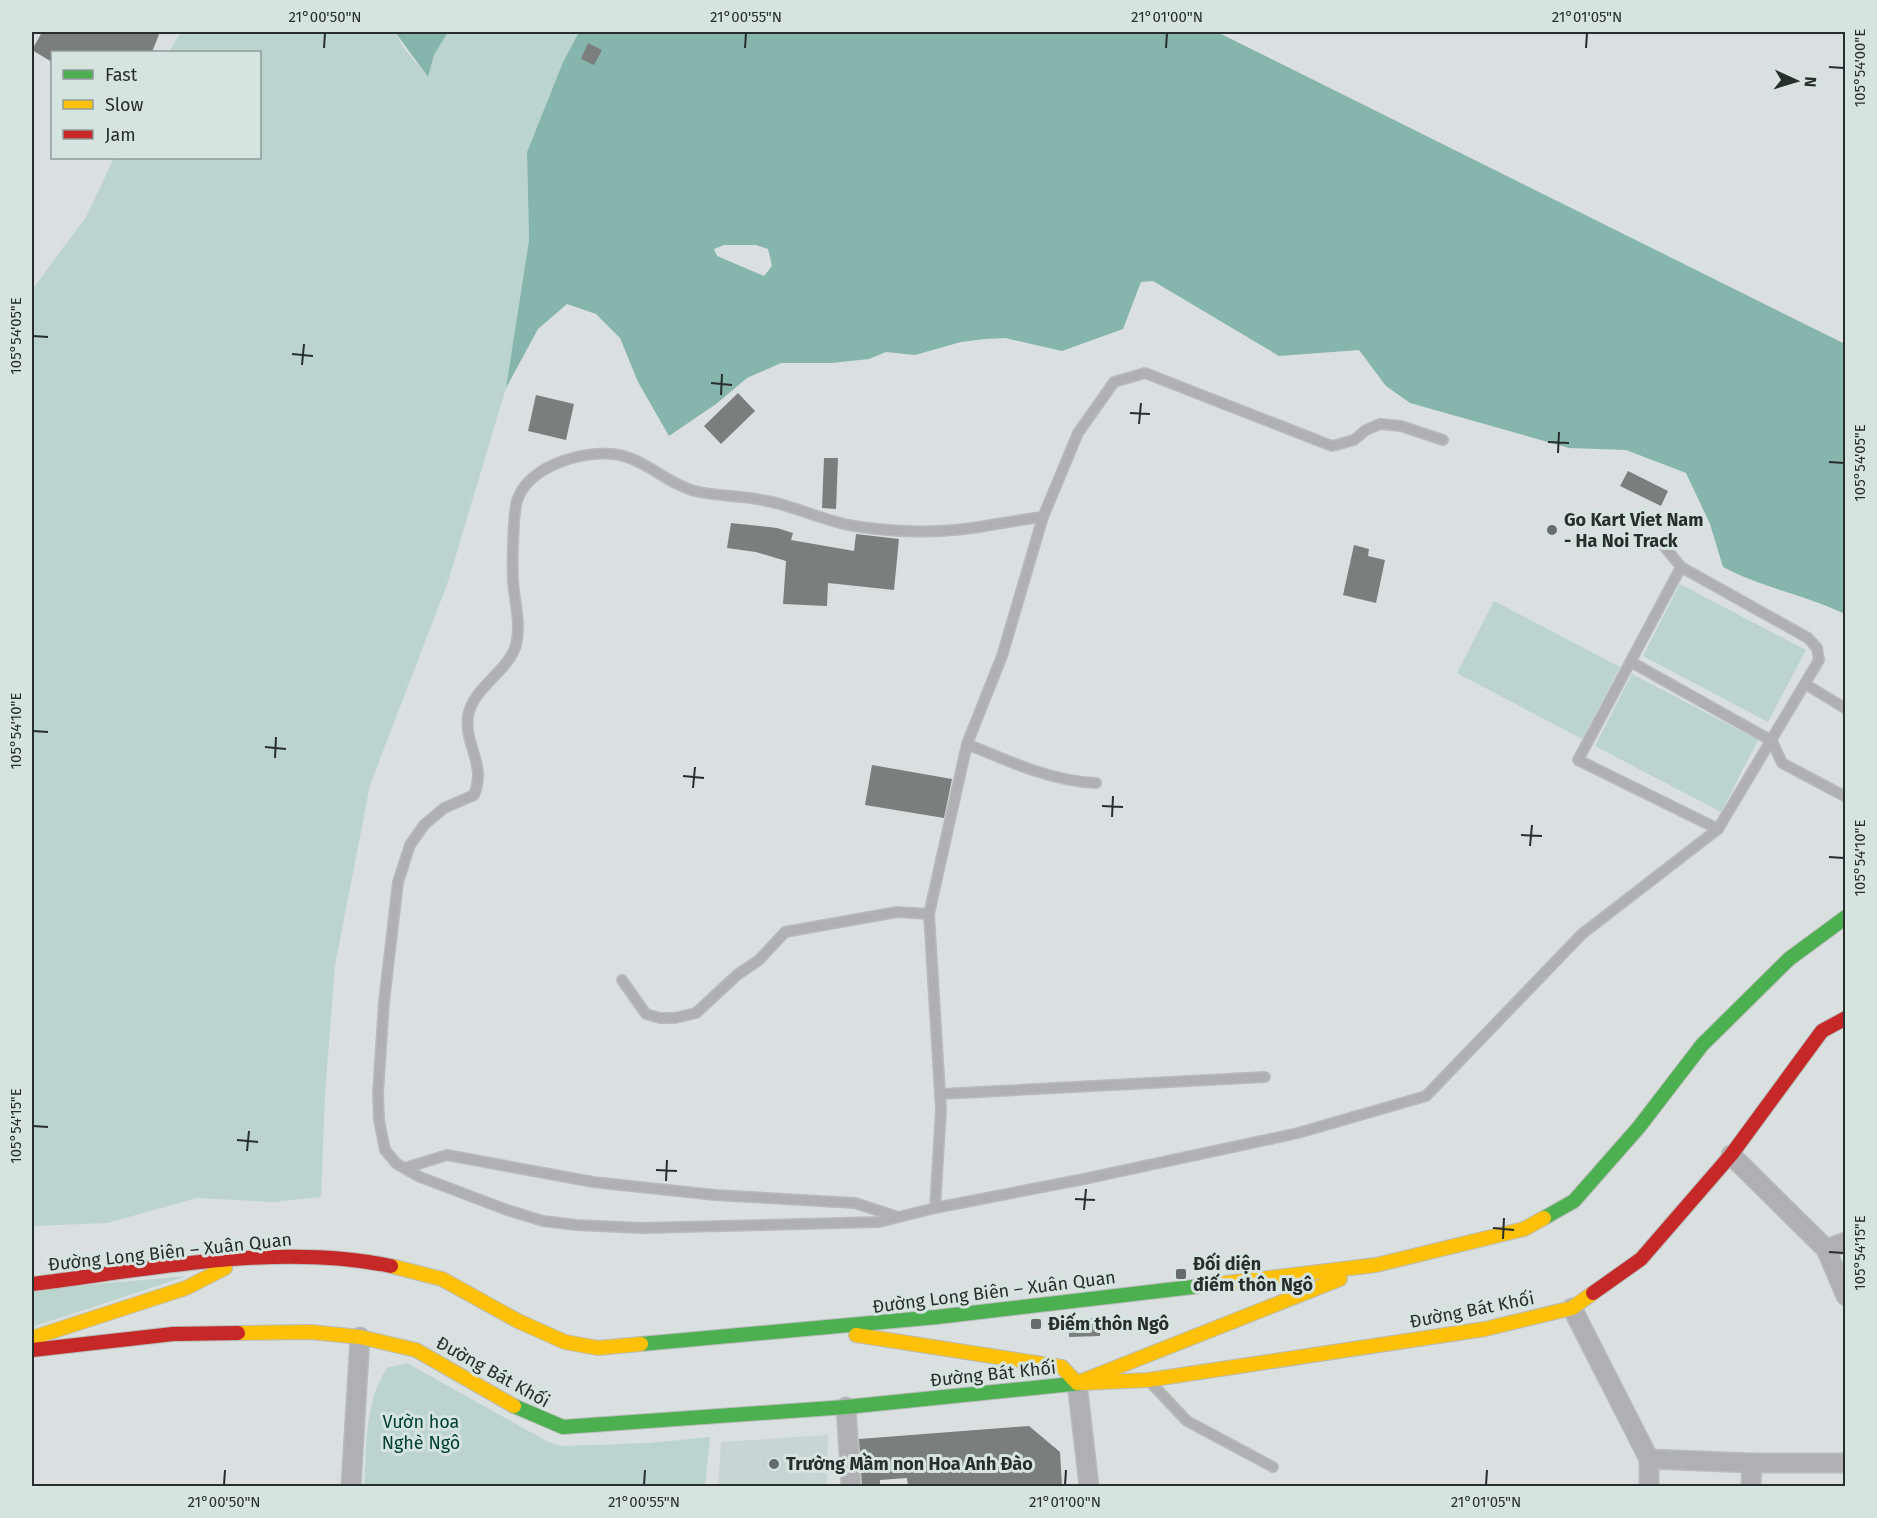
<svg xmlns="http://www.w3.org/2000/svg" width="1877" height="1518" font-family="'Fira Sans',sans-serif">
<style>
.built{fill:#c7d6d3}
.green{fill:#bbd4ce}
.water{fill:#86b6ab;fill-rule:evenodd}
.building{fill:#7a7f7e}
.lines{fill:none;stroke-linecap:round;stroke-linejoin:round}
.lane-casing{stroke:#b7bcba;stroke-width:12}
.street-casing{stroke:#b7bcba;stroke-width:21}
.fast-casing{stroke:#b7bcba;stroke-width:16}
.slow-casing{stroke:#b7bcba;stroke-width:16}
.jam-casing{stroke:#b7bcba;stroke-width:16}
.lane{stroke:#b0afb4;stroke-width:9}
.street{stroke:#b0afb4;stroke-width:18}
.fast{stroke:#4caf50;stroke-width:14}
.slow{stroke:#ffc107;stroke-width:14}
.jam{stroke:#c62828;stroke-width:14}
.ticks{fill:none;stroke:#282e2c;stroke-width:2}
.poi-dot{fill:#666c6b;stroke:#d6e4e0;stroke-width:2}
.labels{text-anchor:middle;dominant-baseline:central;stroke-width:6;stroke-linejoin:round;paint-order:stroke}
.poi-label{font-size:18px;font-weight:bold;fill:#282e2c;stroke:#d6e4e0;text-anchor:start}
.street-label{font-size:18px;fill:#282e2c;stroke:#d6e4e0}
.park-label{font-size:18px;fill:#004035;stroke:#d6e4e0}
.neatline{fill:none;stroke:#282e2c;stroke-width:2}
.ticks-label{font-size:15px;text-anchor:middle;fill:#282e2c}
</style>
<rect width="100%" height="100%" fill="#dae0df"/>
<!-- built -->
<polygon class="built" points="828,1435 827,1486 718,1486 721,1442"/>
<!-- green -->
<g class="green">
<polygon points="181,32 395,32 403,47 428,77 434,55 448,32 579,32 563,62 527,152 529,240 506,388 448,582 370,785 335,965 325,1094 321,1197 273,1202 197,1198 107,1223 32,1226 32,290 86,217 114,158 260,158 260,52 169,52"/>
<polygon points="1680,584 1806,650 1768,722 1643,656"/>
<polygon points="1494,601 1620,667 1582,739 1457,673"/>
<polygon points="1632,674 1758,740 1721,812 1595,746"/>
<polygon points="187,1276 32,1327 32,1290"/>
<path d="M 407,1363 L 548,1442 L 562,1446 L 649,1443 L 710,1437 L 705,1486 L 364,1486 C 367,1446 364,1403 387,1368 Z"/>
</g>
<!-- water -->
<g class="water">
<polygon points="395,32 448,32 434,55 428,77"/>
<path d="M 579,32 L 1217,32 L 1845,344 L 1845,614 C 1805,595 1763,588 1723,567 L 1710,524 L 1686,473 L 1626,450 L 1569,448 L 1410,403 L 1386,386 L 1359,350 L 1279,356 L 1153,281 L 1141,282 L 1123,329 L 1062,351 L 1005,338 L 985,339 L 961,342 L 915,355 L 886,352 L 869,359 L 832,363 L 781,363 L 747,378 L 716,404 L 669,436 L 638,382 L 620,338 L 596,314 L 567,304 L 538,329 L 506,388 L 529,240 L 527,152 L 563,62 ZM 724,245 L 756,245 L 768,249 L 772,266 L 764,276 L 717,256 L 714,249 Z"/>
</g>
<!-- building -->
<g class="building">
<polygon points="42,32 160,32 152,52 52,52 52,62 32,50"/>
<polygon points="588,43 602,50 594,65 581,59"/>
<polygon points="738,393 755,411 721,444 704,426"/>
<polygon points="536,395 574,404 566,440 528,431"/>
<polygon points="824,458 838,458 836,509 822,508"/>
<polygon points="1628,471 1668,491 1661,506 1620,486"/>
<polygon points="731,523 777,528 793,533 791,540 854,551 856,534 899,539 894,590 828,583 827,606 783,604 786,561 756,552 727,548"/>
<polygon points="1354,545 1369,549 1368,556 1385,560 1376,603 1343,595"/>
<polygon points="872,765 952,779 944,818 865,805"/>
<polygon points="1100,1318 1100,1336 1069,1337 1069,1319"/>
<polygon points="1029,1426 1060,1452 1062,1486 908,1486 907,1478 880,1480 880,1486 862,1486 859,1439"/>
</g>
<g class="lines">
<defs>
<g id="lane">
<path d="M 1043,517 C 1013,520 983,528 954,530 C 922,533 886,531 854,526 C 824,521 797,507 767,501 C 744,495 719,497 695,491 C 667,484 643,457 613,454 C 581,451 528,466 517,501 C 513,515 512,566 513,582 C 515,603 521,624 516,645 C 508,672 473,687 468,716 C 464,746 487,764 474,795 L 444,808 L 424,825 L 410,845 L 398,882 L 384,1002 L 378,1093 L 379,1120 L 385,1150 L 397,1164 L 420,1177 L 507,1210 L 543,1221 L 576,1225 L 642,1228 L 879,1222 L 935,1208 L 1084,1179 L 1298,1133 L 1426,1096 L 1582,934 L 1718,829 L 1819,660 L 1817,648 L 1808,638 L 1681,567 L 1664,546 L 1657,542"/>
<polyline points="1681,567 1578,760 1718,829"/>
<polyline points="1631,662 1772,741 1782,763 1846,797"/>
<polyline points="1807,685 1846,709"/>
<path d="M 967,744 C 1008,761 1051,781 1096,783"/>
<polyline points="622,980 646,1014 660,1018 675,1018 696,1013 737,975 759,960 785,932 897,912 929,914"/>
<polyline points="940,1094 1265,1077"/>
<polyline points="405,1168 447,1155 593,1182 715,1195 855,1203 898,1217"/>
<polyline points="935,1208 941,1110 929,914 967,744 1002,656 1043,517 1078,433 1114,382 1145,373 1332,446 1354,440 1366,430 1380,424 1401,426 1443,440"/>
<polyline points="1151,1383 1187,1421 1273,1467"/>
</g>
<g id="street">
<polyline points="1731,1155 1826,1249 1846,1296"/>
<polyline points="1826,1249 1846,1242"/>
<polyline points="1572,1308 1649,1459 1649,1486"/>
<polyline points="1077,1383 1089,1486"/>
<polyline points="846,1407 851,1486"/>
<polyline points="1649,1459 1752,1463 1846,1463"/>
<polyline points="351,1486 360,1337"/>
<polyline points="1751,1486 1752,1463"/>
</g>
<g id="fast">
<polyline points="1544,1218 1574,1201 1639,1127 1702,1045 1789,959 1846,917"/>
<polyline points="641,1344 937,1317 1218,1284"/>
<polyline points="514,1406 563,1427 846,1407 1082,1383"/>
</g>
<g id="slow">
<polyline points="391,1266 442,1279 518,1321 565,1342 598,1348 641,1344"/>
<polyline points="1218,1284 1376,1265 1524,1229 1544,1218"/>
<polyline points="238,1333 311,1332 360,1337 416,1350 514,1406"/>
<polyline points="856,1335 1062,1367 1077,1383 1340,1279"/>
<polyline points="32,1338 186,1288 225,1268"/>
<polyline points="1082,1383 1148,1380 1485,1329 1572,1308 1593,1293"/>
</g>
<g id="jam">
<path d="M 32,1284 C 146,1270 277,1242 391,1266"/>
<polyline points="1593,1293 1641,1259 1731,1155 1822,1031 1846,1018"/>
<polyline points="32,1350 173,1334 238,1333"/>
</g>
</defs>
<!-- lane casing -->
<use href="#lane" class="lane-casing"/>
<!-- street casing -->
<use href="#street" class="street-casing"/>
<!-- fast casing -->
<use href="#fast" class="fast-casing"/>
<!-- slow casing -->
<use href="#slow" class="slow-casing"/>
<!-- jam casing -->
<use href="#jam" class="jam-casing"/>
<!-- lane -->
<use href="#lane" class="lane"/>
<!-- street -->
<use href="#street" class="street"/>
<!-- fast -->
<use href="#fast" class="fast"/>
<!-- slow -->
<use href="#slow" class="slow"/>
<!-- jam -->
<use href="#jam" class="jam"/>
</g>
<!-- ticks -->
<path class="ticks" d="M 324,48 L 325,33M 745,48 L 746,33M 1166,48 L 1167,33M 1586,48 L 1587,33M 1829,67 L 1844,68M 33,336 L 48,337M 292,354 L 313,356M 302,365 L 304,344M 711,383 L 732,385M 721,395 L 722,374M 1130,413 L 1150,414M 1139,424 L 1141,403M 1548,442 L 1569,443M 1558,453 L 1559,432M 1829,462 L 1844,463M 33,731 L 48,732M 265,747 L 286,749M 275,758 L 276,737M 683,776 L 704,778M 693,788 L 695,767M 1102,806 L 1123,807M 1112,817 L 1113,796M 1521,835 L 1542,836M 1530,846 L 1532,825M 1829,857 L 1844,858M 33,1126 L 48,1127M 237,1140 L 258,1142M 247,1151 L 249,1131M 656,1170 L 677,1171M 666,1181 L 667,1160M 1075,1199 L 1095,1200M 1084,1210 L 1086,1189M 1493,1228 L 1514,1230M 1503,1239 L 1504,1218M 1829,1252 L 1844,1253M 224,1485 L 225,1470M 644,1485 L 645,1470M 1065,1485 L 1066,1470M 1486,1485 L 1487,1470"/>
<!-- markers -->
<g class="poi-dot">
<circle cx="1552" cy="530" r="6"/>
<rect x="1175" y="1268" width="12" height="12" rx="3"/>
<rect x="1030" y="1318" width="12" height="12" rx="3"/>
<circle cx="774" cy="1464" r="6"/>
</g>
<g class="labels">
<!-- poi labels -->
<g class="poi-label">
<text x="1564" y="520">Go Kart Viet Nam<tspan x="1564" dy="21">- Ha Noi Track</tspan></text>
<text x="1193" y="1264">Đối diện<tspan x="1193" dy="21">điếm thôn Ngô</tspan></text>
<text x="1048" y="1324">Điếm thôn Ngô</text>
<text x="786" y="1464">Trường Mầm non Hoa Anh Đào</text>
</g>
<!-- street labels -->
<g class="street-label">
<text transform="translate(170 1252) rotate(-6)">Đường Long Biên – Xuân Quan</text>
<text transform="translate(994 1292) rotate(-7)">Đường Long Biên – Xuân Quan</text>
<text transform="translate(1472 1310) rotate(-11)">Đường Bát Khối</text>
<text transform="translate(493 1372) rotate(29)">Đường Bát Khối</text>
<text transform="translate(993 1374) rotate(-6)">Đường Bát Khối</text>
</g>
<!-- park labels -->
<g class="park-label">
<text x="421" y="1422">Vườn hoa<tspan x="421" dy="21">Nghè Ngô</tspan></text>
</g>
</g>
<!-- border -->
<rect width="1877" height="1518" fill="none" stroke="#d6e4e0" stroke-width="66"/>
<!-- legend -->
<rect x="51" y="51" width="210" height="108" fill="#d6e4e0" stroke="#909b98" stroke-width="1.5"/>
<rect x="63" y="70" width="30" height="9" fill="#4caf50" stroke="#909b98" stroke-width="1.5"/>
<text x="105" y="81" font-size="18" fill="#282e2c">Fast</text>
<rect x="63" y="100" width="30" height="9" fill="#ffc107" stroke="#909b98" stroke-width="1.5"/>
<text x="105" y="111" font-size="18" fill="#282e2c">Slow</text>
<rect x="63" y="130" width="30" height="9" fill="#c62828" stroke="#909b98" stroke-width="1.5"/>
<text x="105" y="141" font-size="18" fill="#282e2c">Jam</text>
<!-- north arrow -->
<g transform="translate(1796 81) rotate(94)" stroke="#d6e4e0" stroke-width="4.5" paint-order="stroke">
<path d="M0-4.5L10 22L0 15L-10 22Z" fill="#282e2c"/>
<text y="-9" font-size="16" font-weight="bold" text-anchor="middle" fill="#282e2c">N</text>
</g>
<rect x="33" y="33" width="1811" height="1452" class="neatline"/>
<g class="ticks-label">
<text x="325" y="22">21°00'50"N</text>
<text x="746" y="22">21°00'55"N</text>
<text x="1167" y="22">21°01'00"N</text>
<text x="1587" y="22">21°01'05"N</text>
<text transform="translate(1860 68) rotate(-90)" y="5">105°54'00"E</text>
<text transform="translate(16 336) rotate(-90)" y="5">105°54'05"E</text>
<text transform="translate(1860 463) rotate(-90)" y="5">105°54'05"E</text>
<text transform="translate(16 731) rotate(-90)" y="5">105°54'10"E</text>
<text transform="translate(1860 858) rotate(-90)" y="5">105°54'10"E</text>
<text transform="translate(16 1126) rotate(-90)" y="5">105°54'15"E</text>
<text transform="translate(1860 1253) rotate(-90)" y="5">105°54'15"E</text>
<text x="224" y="1507">21°00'50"N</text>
<text x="644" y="1507">21°00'55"N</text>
<text x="1065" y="1507">21°01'00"N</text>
<text x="1486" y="1507">21°01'05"N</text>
</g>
</svg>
